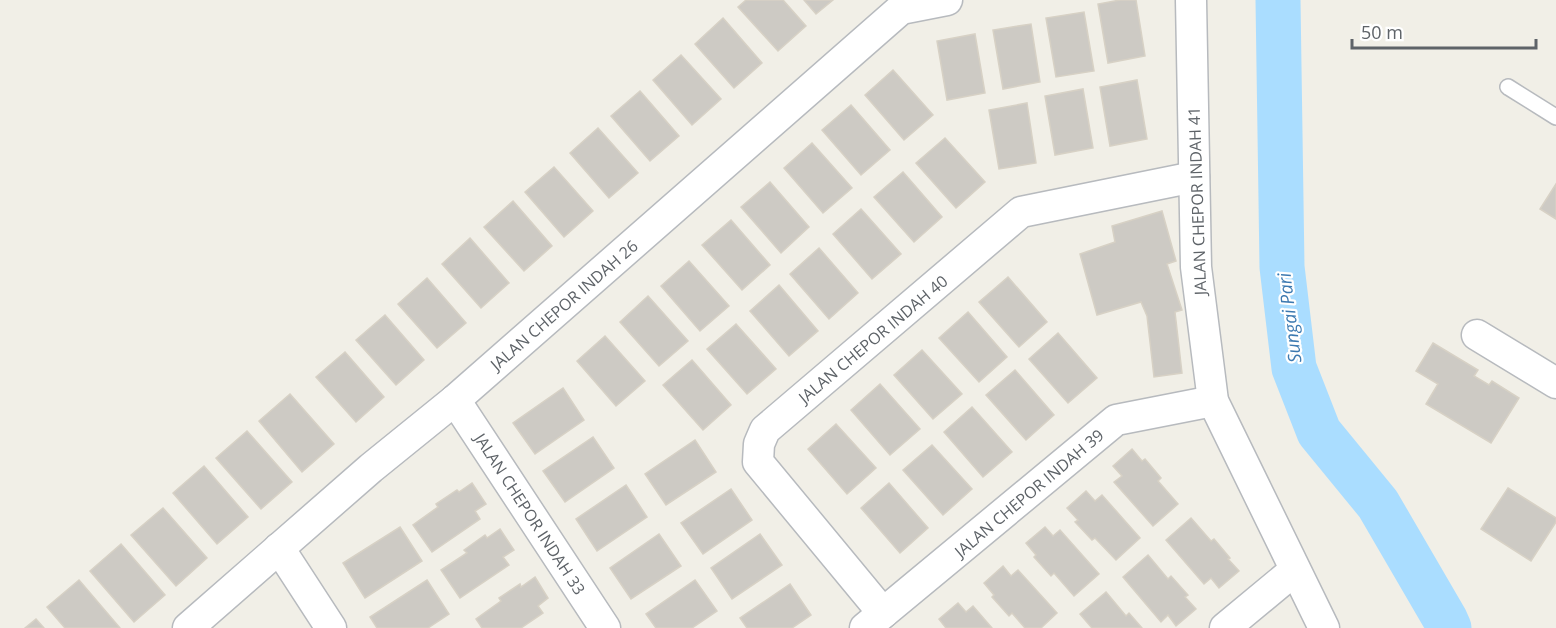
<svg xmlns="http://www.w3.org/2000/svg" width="1556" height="628" font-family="'Open Sans',sans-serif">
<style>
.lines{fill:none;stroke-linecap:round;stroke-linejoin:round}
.river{stroke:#adf;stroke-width:45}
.building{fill:#cdcac4;stroke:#d7d1c5;stroke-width:1.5}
.service-casing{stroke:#b7babe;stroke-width:18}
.minor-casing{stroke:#b7babe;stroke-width:33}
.service{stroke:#fff;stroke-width:15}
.minor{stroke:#fff;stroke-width:30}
.labels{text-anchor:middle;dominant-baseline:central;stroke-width:4.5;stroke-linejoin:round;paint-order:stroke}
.street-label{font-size:16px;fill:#5e6368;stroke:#fff}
.water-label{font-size:18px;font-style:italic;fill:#3c79b0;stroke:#fff}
</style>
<rect width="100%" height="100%" fill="#f1efe7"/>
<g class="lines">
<!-- river -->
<polyline class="river" points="1278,0 1282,267 1294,368 1319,432 1378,504 1445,619 1449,628"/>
</g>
<!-- building -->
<g class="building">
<polygon points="746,0 783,0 806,26 778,51 738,7"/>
<polygon points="804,0 833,0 816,14"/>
<polygon points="1120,0 1136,0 1145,56 1108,63 1098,4"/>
<polygon points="1084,12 1094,71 1056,77 1046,18"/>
<polygon points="723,18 762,63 734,88 695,44"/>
<polygon points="1031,24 1040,82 1003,89 993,30"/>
<polygon points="975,34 985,93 947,100 937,41"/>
<polygon points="681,55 721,99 692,125 653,80"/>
<polygon points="893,70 933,115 904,140 865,95"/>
<polygon points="1137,80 1147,139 1110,146 1100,87"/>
<polygon points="1083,89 1093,148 1055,155 1045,96"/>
<polygon points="640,91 679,136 650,161 611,116"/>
<polygon points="1027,103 1036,163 999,169 989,110"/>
<polygon points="851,105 890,150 861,175 822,130"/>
<polygon points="598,128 638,173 609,198 570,153"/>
<polygon points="945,138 985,182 956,208 916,163"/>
<polygon points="812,143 852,188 823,213 784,168"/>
<polygon points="554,167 593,211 564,237 525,192"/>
<polygon points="903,172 942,217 914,242 874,197"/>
<polygon points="770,182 809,227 781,253 741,207"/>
<polygon points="1556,184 1556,219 1540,209"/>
<polygon points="513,201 552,246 524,271 484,227"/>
<polygon points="861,209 901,254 872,279 833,234"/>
<polygon points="1162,211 1176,261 1167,264 1182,310 1175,312 1182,373 1154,377 1147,316 1141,302 1097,315 1080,254 1115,242 1112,226"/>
<polygon points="731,220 770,265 742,290 702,245"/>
<polygon points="470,238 509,283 481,308 442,264"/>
<polygon points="819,248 858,293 829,319 790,274"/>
<polygon points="689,261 729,306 700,331 661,286"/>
<polygon points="1008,277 1047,322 1019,347 979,302"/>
<polygon points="427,278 466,323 437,348 398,304"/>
<polygon points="779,285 818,331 789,356 750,311"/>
<polygon points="648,296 688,341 659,366 620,322"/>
<polygon points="968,312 1007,357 979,382 939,338"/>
<polygon points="385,315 424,360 396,385 356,340"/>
<polygon points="736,324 776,369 747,394 707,349"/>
<polygon points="1058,333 1097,378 1068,403 1029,359"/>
<polygon points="605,336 645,381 616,406 577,361"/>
<polygon points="1433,343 1478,370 1474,376 1489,385 1492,381 1519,398 1491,443 1426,404 1438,384 1416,371"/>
<polygon points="922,350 962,394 933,419 894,375"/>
<polygon points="345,352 384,397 356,422 316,377"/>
<polygon points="692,360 731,405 703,430 663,385"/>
<polygon points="1015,370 1054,415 1026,440 986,395"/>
<polygon points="880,384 920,429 890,455 851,410"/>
<polygon points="563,388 584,420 535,454 513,423"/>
<polygon points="290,394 334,444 302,472 259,421"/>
<polygon points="972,407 1012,452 983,477 944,432"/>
<polygon points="836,424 876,468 847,494 808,449"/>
<polygon points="247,431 292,482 261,509 216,458"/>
<polygon points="593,437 614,468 565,502 543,471"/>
<polygon points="695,440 716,472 666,505 645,474"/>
<polygon points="932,445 972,489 943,515 903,470"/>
<polygon points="1132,449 1142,461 1145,459 1161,478 1158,481 1178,504 1153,526 1114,482 1122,476 1113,466"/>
<polygon points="204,466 248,517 217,544 173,493"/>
<polygon points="472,483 486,504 475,511 480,519 432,552 413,525 438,507 436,504 457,490 459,492"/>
<polygon points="889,483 928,528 900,553 861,508"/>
<polygon points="626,485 647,517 597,551 576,519"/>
<polygon points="1508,488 1556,518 1556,522 1531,561 1481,529"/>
<polygon points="731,489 752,520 703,554 681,523"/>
<polygon points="1086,491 1095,501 1102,495 1140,538 1116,560 1095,538 1092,540 1075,522 1078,520 1067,508"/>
<polygon points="163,508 207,558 176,586 131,535"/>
<polygon points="1191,518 1211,541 1214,539 1230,558 1228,559 1239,571 1219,588 1211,578 1204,584 1166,540"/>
<polygon points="400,527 422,561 365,598 343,563"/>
<polygon points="1045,527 1053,536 1060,530 1099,574 1074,596 1054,573 1051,576 1034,557 1036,555 1026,543"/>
<polygon points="500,529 514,550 503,557 509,565 460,598 441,570 467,553 464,550 485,535 487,538"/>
<polygon points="659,534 681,566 631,599 610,568"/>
<polygon points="760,534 782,565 732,599 711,568"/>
<polygon points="121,544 165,595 134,622 90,571"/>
<polygon points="1148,555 1168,579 1171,576 1188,595 1185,597 1196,609 1176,626 1168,615 1161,622 1123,577"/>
<polygon points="1003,566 1011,576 1018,570 1057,613 1041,628 1025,628 1012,613 1009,616 992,597 994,595 984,583"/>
<polygon points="535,577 548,598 538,606 543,613 521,628 482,628 476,619 501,601 499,598 520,584 521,587"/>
<polygon points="79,580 120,628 65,628 47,607"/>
<polygon points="427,580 449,614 428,628 377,628 370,617"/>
<polygon points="695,580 717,611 692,628 656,628 646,614"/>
<polygon points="790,584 811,615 792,628 747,628 740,618"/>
<polygon points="1106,592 1126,616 1129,613 1142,628 1092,628 1080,614"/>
<polygon points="958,603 966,612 973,606 992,628 946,628 939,619"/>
<polygon points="36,619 44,628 25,628"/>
</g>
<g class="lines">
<defs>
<polyline id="service" points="1508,87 1556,117"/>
<g id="minor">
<polyline points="1191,0 1196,267 1213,401 1324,628"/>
<polyline points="1477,335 1556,383"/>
<polyline points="455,400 605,628"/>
<polyline points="279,548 331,628"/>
<polyline points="883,613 758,462 759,444 765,430 1021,212 1194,177"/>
<polyline points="188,628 371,468 455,400 901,9 947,0"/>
<polyline points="865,628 1116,420 1213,401"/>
<polyline points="1225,628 1295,570"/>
</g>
</defs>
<!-- service casing -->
<use href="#service" class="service-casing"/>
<!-- minor casing -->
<use href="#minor" class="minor-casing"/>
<!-- service -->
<use href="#service" class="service"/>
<!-- minor -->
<use href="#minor" class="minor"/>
</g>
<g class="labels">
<!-- street labels -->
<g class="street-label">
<text transform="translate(1197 201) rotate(-92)">JALAN CHEPOR INDAH 41</text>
<text transform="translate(564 305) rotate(-41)">JALAN CHEPOR INDAH 26</text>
<text transform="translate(873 339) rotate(-40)">JALAN CHEPOR INDAH 40</text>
<text transform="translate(1029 493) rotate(-40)">JALAN CHEPOR INDAH 39</text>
<text transform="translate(530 514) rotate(57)">JALAN CHEPOR INDAH 33</text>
</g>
<!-- water labels -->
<g class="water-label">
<text transform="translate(1289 318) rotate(-97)">Sungai Pari</text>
</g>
</g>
<!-- scale -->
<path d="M1352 39v9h184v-9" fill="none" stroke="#5e6368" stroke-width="3"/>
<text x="1361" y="39" font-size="18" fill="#5e6368" stroke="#ffffff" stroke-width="4.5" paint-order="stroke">50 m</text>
</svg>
